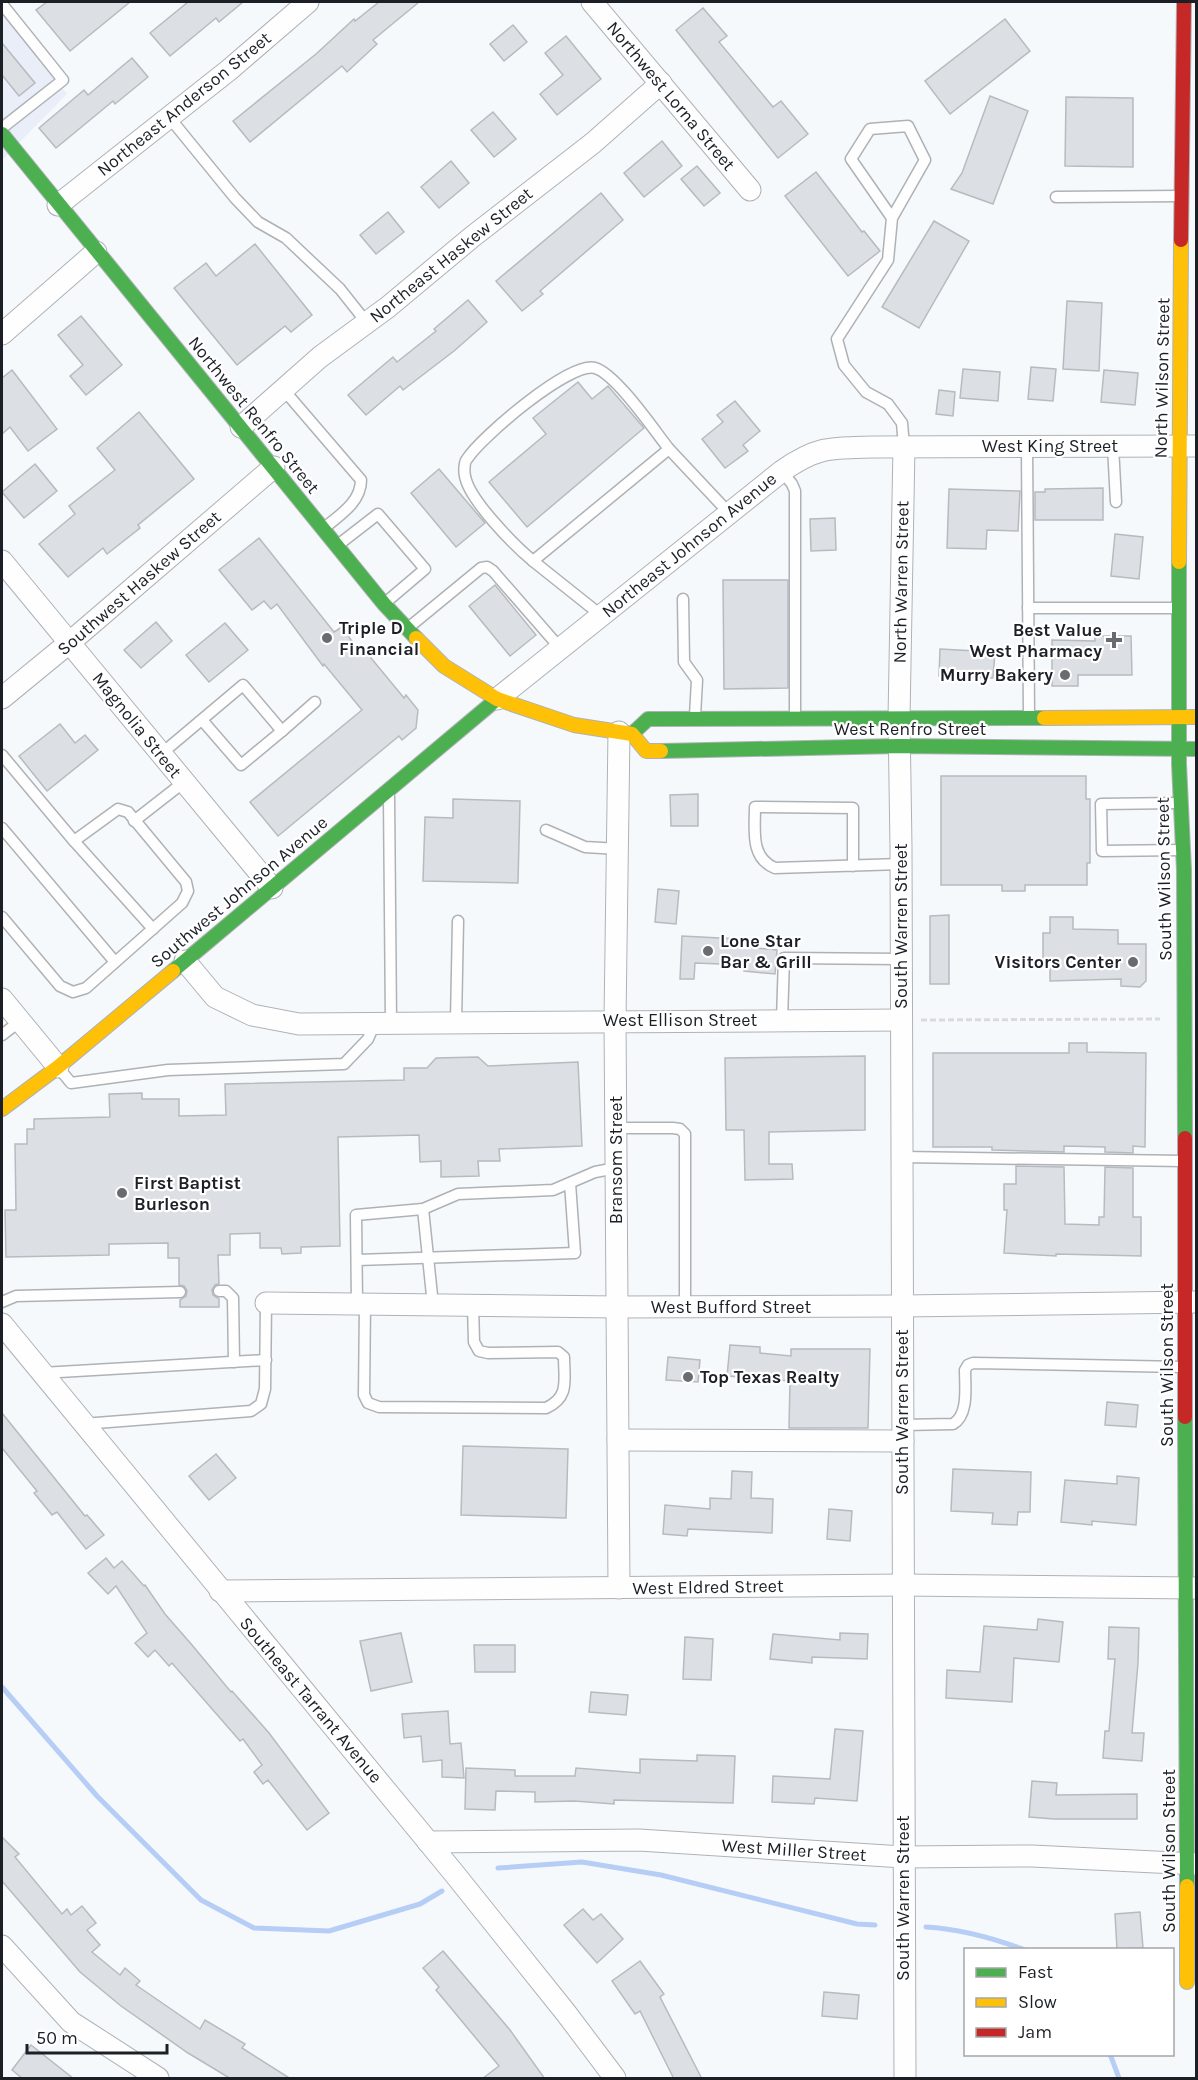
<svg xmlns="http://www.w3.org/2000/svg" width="1198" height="2080" font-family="Karla,sans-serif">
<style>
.built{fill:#e9eef8}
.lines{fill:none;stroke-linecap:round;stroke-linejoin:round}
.stream{stroke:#b6cdf6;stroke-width:5}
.building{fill:#dcdfe4;stroke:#b7bbc0;stroke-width:1.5}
.lane-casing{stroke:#aeb2b6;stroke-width:13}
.street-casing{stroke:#aeb2b6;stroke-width:23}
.fast-casing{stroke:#aeb2b6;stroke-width:16}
.slow-casing{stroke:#aeb2b6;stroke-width:16}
.jam-casing{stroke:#aeb2b6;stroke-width:16}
.path{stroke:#dadadc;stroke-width:3;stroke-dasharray:6 3;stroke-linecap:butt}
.lane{stroke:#fefeff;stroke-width:10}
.street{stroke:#fefeff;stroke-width:21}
.fast{stroke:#4caf50;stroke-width:14}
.slow{stroke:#ffc107;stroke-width:14}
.jam{stroke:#c62828;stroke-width:14}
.poi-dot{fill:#686c71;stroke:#fff;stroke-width:2}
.labels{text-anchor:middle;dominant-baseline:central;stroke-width:4.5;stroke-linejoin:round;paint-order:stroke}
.street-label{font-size:18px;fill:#1c2026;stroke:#fff}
.poi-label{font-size:18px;font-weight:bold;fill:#1c2026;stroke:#fff;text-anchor:start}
</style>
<rect width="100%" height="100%" fill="#f6f9fc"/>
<!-- built -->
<polygon class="built" points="2,14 67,94 2,160"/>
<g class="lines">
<!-- stream -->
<g class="stream">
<polyline points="2,1687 97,1796 201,1900 254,1928 329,1931 420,1904 442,1891"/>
<polyline points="498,1868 582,1862 661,1875 857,1924 875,1925"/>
<path d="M 926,1927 C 960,1929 993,1938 1025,1950"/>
<polyline points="1110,2054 1119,2078"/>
</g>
</g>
<!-- building -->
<g class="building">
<polygon points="47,2 130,2 70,51 36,10"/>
<polygon points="188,2 243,2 219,22 216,18 170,56 150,33"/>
<polygon points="379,2 419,2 373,40 377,44 347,72 342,66 250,142 233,121 316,54 354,19 355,21"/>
<polygon points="703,8 727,36 719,42 773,107 781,101 808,134 778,158 676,30"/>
<polygon points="1005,19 1030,51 950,114 925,81"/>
<polygon points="513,25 527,42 504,61 490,44"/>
<polygon points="566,36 601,79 557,115 540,94 563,75 545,53"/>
<polygon points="2,43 35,83 19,96 2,75"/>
<polygon points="132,58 148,77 115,104 113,101 56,148 39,128 84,90 88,95"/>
<polygon points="990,96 1028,111 993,204 951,189 962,173"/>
<polygon points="1066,97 1133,98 1133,167 1065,166"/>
<polygon points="493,112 516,139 494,157 471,130"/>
<polygon points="662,141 682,166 644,197 624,173"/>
<polygon points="451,161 469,183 439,208 421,187"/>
<polygon points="697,166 720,193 704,206 681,179"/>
<polygon points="816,172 862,232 864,231 880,251 848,276 785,196"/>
<polygon points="601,193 623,220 540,291 543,294 522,311 496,281"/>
<polygon points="388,212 404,232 376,254 360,235"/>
<polygon points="934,221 969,241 919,328 882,307"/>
<polygon points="255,244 312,315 291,332 285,326 237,365 174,288 206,263 216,276"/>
<polygon points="468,300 487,322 454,351 403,390 400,386 366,415 348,395 393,357 397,362 436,331 434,329"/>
<polygon points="1067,301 1102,303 1099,371 1063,369"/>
<polygon points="81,316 122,365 86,395 70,376 83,365 58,335"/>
<polygon points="1031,367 1056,369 1053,401 1028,399"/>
<polygon points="963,369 1000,372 998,401 960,398"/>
<polygon points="12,370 57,429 28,451 10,427 2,434 2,378"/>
<polygon points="1104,370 1138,373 1135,405 1101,402"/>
<polygon points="578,382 592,399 608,386 644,428 527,527 489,482 546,434 533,418"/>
<polygon points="939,390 955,392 953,416 936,414"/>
<polygon points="735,401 760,431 743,445 748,451 725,468 702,439 723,422 717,415"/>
<polygon points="139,412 194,479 138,525 140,528 107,554 103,548 68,577 39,544 75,514 69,506 115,470 97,448"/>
<polygon points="35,464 57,491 24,518 2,492"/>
<polygon points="439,469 485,523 456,547 411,493"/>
<polygon points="1103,488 1103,520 1035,520 1035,492 1045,492 1045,489"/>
<polygon points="949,489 1020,491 1018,531 987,530 986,549 947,548"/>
<polygon points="835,518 836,550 811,551 810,519"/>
<polygon points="1115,534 1143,537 1139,579 1111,576"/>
<polygon points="259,538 334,632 342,627 358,650 362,647 404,698 406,695 418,710 416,728 402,740 399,736 278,836 250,802 362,710 324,664 323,666 277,604 271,609 264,601 252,610 219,570"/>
<polygon points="723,580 788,580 788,688 724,689"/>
<polygon points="495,585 536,635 510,656 469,606"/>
<polygon points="156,622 172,641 141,668 124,650"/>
<polygon points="225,623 248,650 209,682 186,655"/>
<polygon points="1095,636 1131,636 1132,675 1078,675 1078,686 1052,686 1052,640 1095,641"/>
<polygon points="940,649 995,652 993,678 939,676"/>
<polygon points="60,724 75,743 85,735 98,750 47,791 19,756"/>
<polygon points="941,776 1086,776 1086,799 1090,799 1090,863 1087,863 1087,885 1025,885 1025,891 1002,891 1002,885 941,885"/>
<polygon points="698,794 698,826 671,826 670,795"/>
<polygon points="453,799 520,801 518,883 423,881 425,817 453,818"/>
<polygon points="658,889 679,891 676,924 655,922"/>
<polygon points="949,915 949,984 930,984 930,916"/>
<polygon points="1050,917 1073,917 1073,929 1118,930 1118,944 1146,944 1146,981 1140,987 1121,986 1121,979 1050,981 1050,965 1043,964 1043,933 1050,933"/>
<polygon points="682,936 758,940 757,948 777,950 775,974 744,971 745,965 695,963 694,979 680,979"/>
<polygon points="1069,1043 1087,1043 1087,1052 1146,1053 1145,1147 1133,1146 1133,1153 1105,1152 1105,1147 1064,1146 1064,1152 992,1150 992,1147 933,1147 933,1053 1069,1053"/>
<polygon points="865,1056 865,1130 769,1132 769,1164 792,1164 793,1179 745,1180 744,1130 726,1130 725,1058"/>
<polygon points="478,1057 488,1066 578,1062 582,1146 499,1149 500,1161 478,1161 479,1176 441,1177 441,1161 420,1162 419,1135 338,1137 340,1246 301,1247 301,1253 282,1254 281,1248 260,1248 260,1233 230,1234 230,1255 218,1255 219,1284 215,1285 212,1290 213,1295 219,1299 219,1307 180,1307 180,1300 186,1296 187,1291 184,1286 179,1285 179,1258 168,1258 168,1243 109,1244 109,1255 6,1257 5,1210 16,1210 15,1144 27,1144 27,1129 34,1129 34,1119 110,1117 109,1094 142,1093 142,1099 179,1099 179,1116 226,1115 225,1084 404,1080 404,1068 427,1068 436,1058"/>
<polygon points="1016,1166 1064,1167 1065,1224 1099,1225 1099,1217 1104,1217 1105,1167 1133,1168 1133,1217 1141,1217 1141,1256 1056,1254 1056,1256 1004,1253 1007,1210 1004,1210 1004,1184 1016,1184"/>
<polygon points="730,1345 760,1347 760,1353 791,1356 791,1349 870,1349 868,1428 789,1428 790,1381 727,1376"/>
<polygon points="668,1357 700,1360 698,1382 666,1380"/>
<polygon points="1107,1402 1138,1405 1136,1427 1105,1425"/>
<polygon points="2,1413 85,1516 87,1515 104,1535 86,1549 57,1512 52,1515 34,1493 37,1491 2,1448"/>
<polygon points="463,1446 568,1449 566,1518 461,1515"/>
<polygon points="216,1454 236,1478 209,1500 189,1476"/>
<polygon points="953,1469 1031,1472 1030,1512 1018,1512 1017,1525 992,1524 993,1513 951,1511"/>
<polygon points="732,1471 752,1472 751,1498 773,1499 772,1533 688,1529 687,1536 663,1534 665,1505 710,1509 710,1498 731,1499"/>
<polygon points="1117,1476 1139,1478 1136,1525 1092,1521 1092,1525 1061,1522 1065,1480 1117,1484"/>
<polygon points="829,1509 852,1511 850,1541 827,1539"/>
<polygon points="106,1558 114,1568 122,1561 144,1586 145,1585 165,1614 192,1645 231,1692 232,1691 269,1733 329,1813 307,1830 268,1780 263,1784 254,1772 262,1765 243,1739 240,1741 172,1663 169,1666 155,1650 148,1657 135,1643 147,1633 116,1586 108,1594 88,1573"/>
<polygon points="1038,1619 1063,1622 1059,1662 1014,1658 1012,1702 946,1698 947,1670 980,1672 984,1626 1037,1630"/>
<polygon points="1109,1627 1139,1628 1138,1663 1132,1733 1144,1733 1142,1761 1103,1758 1105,1731 1109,1731 1115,1659 1108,1659"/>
<polygon points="401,1633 412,1682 371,1691 360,1641"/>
<polygon points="840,1633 868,1634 867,1659 812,1657 812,1663 770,1659 773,1634 840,1640"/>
<polygon points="685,1637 713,1639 711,1680 683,1679"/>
<polygon points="474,1645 515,1645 515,1672 475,1672"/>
<polygon points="591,1692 628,1695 626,1715 589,1712"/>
<polygon points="448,1711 450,1744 461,1743 464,1778 442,1777 442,1760 423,1762 421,1736 404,1738 402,1714"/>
<polygon points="835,1729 863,1731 857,1801 815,1798 814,1804 772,1802 773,1776 830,1779"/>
<polygon points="697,1755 735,1756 733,1803 614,1800 614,1804 574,1801 535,1802 535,1792 496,1791 495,1810 465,1809 466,1768 515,1770 515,1776 575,1776 576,1768 640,1773 640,1759 697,1761"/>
<polygon points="1032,1781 1057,1783 1056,1795 1137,1794 1137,1819 1054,1819 1029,1817"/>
<polygon points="2,1837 19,1854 15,1857 62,1914 67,1909 71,1915 82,1906 96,1923 87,1930 100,1945 92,1952 120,1975 125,1968 140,1981 136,1985 200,2029 205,2020 245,2044 242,2048 291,2079 231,2079 188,2053 121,2006 80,1972 2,1881"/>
<polygon points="583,1909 593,1920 601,1914 623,1939 597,1963 564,1925"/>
<polygon points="1140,1912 1143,1948 1117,1949 1115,1914"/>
<polygon points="443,1951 510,2030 545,2079 482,2079 499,2066 436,1990 439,1987 423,1968"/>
<polygon points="640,1961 664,1994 660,1997 702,2079 674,2079 640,2011 635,2014 612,1981"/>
<polygon points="824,1992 859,1995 857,2019 822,2016"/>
<polygon points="31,2045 74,2079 23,2079 12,2070"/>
</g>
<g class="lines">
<defs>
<g id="lane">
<polyline points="2,4 63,80 2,128"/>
<polyline points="169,117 235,198 258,222 286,238 340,289 367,323"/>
<polyline points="1056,197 1181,196"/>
<polyline points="892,218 851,159 870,129 908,126 925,160 892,218 888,260 837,339 844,365 866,392 888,404 902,423 904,446"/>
<path d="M 283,389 L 361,480 C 361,502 340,515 324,528"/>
<polyline points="1113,446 1116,502"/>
<polyline points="1027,447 1029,716"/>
<polyline points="782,471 792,484 795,491 795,718"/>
<polyline points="338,545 378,514 425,569 385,603"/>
<path d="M 533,561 C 515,546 469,500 465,476 C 464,472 464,462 467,459 C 481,437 570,361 595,368 C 616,374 654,430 669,449"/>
<polyline points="683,599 684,662 697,680 695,716"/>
<polyline points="1028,608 1177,608"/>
<polyline points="602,616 533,561 669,449 730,514"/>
<polyline points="408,628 481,568 487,567 493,571 560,648"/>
<polyline points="282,731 315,702"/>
<polyline points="161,754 243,685 282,731 241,765 202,720"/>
<polyline points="2,755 74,841 118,809 128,812 186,882 188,891 182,903 86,988 73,992 60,986 2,917"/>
<polyline points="389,796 391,1023"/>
<polyline points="1178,803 1101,804 1102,851 1182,850"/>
<polyline points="134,821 184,782"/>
<polyline points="2,828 115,962"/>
<polyline points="546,830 585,847 619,849"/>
<polyline points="74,841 153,929"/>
<path d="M 853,866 L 853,808 L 755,807 C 755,830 750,858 775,868 L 901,864"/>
<polyline points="782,1020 784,958 901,959"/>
<polyline points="456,1022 458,921"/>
<polyline points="2,1035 20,1021"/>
<polyline points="58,1067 71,1083 168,1070 344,1064 368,1039 375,1023"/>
<polyline points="616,1128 673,1128 680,1129 685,1134 685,1307"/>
<polyline points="902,1157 1184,1161"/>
<polyline points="423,1209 433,1305"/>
<polyline points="357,1260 575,1253 570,1183"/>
<polyline points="219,1291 226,1291 233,1298 234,1362"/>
<polyline points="2,1302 16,1296 180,1292"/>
<polyline points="357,1304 356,1215 423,1209 458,1194 553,1190 595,1172 616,1168"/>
<path d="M 365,1304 L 364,1395 L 368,1403 L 379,1407 L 546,1408 C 570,1397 564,1380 564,1357 L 558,1352 L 488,1353 L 479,1351 L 474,1342 L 473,1305"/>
<polyline points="42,1373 266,1360"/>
<polyline points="83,1424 251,1411 261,1404 265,1389 266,1303"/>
<path d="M 903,1425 L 953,1424 C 969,1415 965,1386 965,1370 L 968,1365 L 973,1363 L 1182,1367"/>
</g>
<g id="street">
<polyline points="592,2 750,190"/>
<polyline points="58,205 229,70 308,2"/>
<polyline points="2,334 96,252"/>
<polyline points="241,427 320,357 388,307 472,237 593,143 661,83"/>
<polyline points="904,446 899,718 901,847 905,2078"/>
<polyline points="2,561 272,888"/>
<polyline points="2,698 69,643 274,467"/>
<path d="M 497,699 L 782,471 C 818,446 831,448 873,447 L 1196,446"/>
<polyline points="185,961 215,997 252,1015 299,1024 901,1020"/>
<polyline points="2,999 58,1067"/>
<polyline points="266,1303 617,1307 902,1306 1196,1302"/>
<polyline points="2,1324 453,1872 566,2013 615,2078"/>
<polyline points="618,1440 903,1441"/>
<polyline points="619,1588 615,1020 619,732"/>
<polyline points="220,1591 903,1585 1196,1588"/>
<polyline points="428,1842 639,1840 903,1857 1032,1856 1196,1864"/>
<polyline points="2,1946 71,2022 158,2078"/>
</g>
<g id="fast">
<polyline points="2,134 384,604 416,638"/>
<polyline points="1179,562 1179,764 1184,870 1185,1138"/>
<polyline points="632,734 648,719 1044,718"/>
<polyline points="661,751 899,746 1196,749"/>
<polyline points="173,971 497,699"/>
<polyline points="1185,1417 1187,1886"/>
</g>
<g id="slow">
<polyline points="1179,562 1181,240"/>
<polyline points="416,638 444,666 497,699 574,725 632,734 646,751 661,751"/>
<polyline points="1044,718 1196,717"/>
<polyline points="2,1109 58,1067 173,971"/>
<polyline points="1187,1886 1187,1982"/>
</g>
<g id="jam">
<polyline points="1181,240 1184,2"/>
<polyline points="1185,1138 1185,1417"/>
</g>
</defs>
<!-- lane casing -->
<use href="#lane" class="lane-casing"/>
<!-- street casing -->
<use href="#street" class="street-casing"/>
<!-- fast casing -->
<use href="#fast" class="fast-casing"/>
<!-- slow casing -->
<use href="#slow" class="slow-casing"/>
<!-- jam casing -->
<use href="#jam" class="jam-casing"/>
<!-- path -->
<polyline class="path" points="921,1020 1160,1019"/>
<!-- lane -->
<use href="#lane" class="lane"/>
<!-- street -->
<use href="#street" class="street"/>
<!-- fast -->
<use href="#fast" class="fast"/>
<!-- slow -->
<use href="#slow" class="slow"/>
<!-- jam -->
<use href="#jam" class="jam"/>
</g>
<!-- markers -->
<g class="poi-dot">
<circle cx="327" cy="638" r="6"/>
<path d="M1111 631h6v6h6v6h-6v6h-6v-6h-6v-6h6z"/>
<circle cx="1065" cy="675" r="6"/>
<circle cx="708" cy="951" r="6"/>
<circle cx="1133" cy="962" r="6"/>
<circle cx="122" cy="1193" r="6"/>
<circle cx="688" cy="1377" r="6"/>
</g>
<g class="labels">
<!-- street labels -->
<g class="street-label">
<text transform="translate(671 96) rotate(50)">Northwest Lorna Street</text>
<text transform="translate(184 104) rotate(-39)">Northeast Anderson Street</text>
<text transform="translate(451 255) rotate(-39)">Northeast Haskew Street</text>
<text transform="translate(1162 378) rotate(-89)">North Wilson Street</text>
<text transform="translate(254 415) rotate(51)">Northwest Renfro Street</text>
<text x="1050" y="446">West King Street</text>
<text transform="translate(689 545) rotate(-39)">Northeast Johnson Avenue</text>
<text transform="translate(901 582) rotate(-89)">North Warren Street</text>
<text transform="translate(139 583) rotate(-41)">Southwest Haskew Street</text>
<text transform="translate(137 725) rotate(51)">Magnolia Street</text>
<text x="910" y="729">West Renfro Street</text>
<text transform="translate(1164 879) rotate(-91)">South Wilson Street</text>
<text transform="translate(239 892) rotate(-40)">Southwest Johnson Avenue</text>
<text transform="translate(901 926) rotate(-90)">South Warren Street</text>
<text x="680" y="1020">West Ellison Street</text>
<text transform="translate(616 1160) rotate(-90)">Bransom Street</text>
<text x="731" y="1307">West Bufford Street</text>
<text transform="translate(1167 1365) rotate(-90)">South Wilson Street</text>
<text transform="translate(902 1412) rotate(-90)">South Warren Street</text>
<text transform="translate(708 1587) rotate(-1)">West Eldred Street</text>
<text transform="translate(311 1700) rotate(50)">Southeast Tarrant Avenue</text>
<text transform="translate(794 1850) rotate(4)">West Miller Street</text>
<text transform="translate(1169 1851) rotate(-90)">South Wilson Street</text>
<text transform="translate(903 1898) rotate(-90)">South Warren Street</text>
</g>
<!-- poi labels -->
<g class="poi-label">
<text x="339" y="628">Triple D<tspan x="339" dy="21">Financial</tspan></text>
<text x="1102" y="630" text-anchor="end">Best Value<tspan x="1102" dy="21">West Pharmacy</tspan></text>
<text x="1053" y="675" text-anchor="end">Murry Bakery</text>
<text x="720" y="941">Lone Star<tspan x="720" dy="21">Bar &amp; Grill</tspan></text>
<text x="1121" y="962" text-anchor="end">Visitors Center</text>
<text x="134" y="1183">First Baptist<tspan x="134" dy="21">Burleson</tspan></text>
<text x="700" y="1377">Top Texas Realty</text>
</g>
</g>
<!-- border -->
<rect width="1198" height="2080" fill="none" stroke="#1c2026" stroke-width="6"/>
<!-- legend -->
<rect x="964" y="1948" width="210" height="108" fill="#ffffff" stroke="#a4a6a8" stroke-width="1.5"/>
<rect x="976" y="1968" width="30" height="9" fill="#4caf50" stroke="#a4a6a8" stroke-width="1.5"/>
<text x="1018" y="1978" font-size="18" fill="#1c2026">Fast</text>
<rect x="976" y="1998" width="30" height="9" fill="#ffc107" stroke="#a4a6a8" stroke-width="1.5"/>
<text x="1018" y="2008" font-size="18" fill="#1c2026">Slow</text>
<rect x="976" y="2028" width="30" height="9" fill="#c62828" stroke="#a4a6a8" stroke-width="1.5"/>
<text x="1018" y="2038" font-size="18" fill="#1c2026">Jam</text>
<!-- scale -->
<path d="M27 2044v9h140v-9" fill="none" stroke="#1c2026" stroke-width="3"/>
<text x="36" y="2044" font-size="18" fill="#1c2026" stroke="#ffffff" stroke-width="4.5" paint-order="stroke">50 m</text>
</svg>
